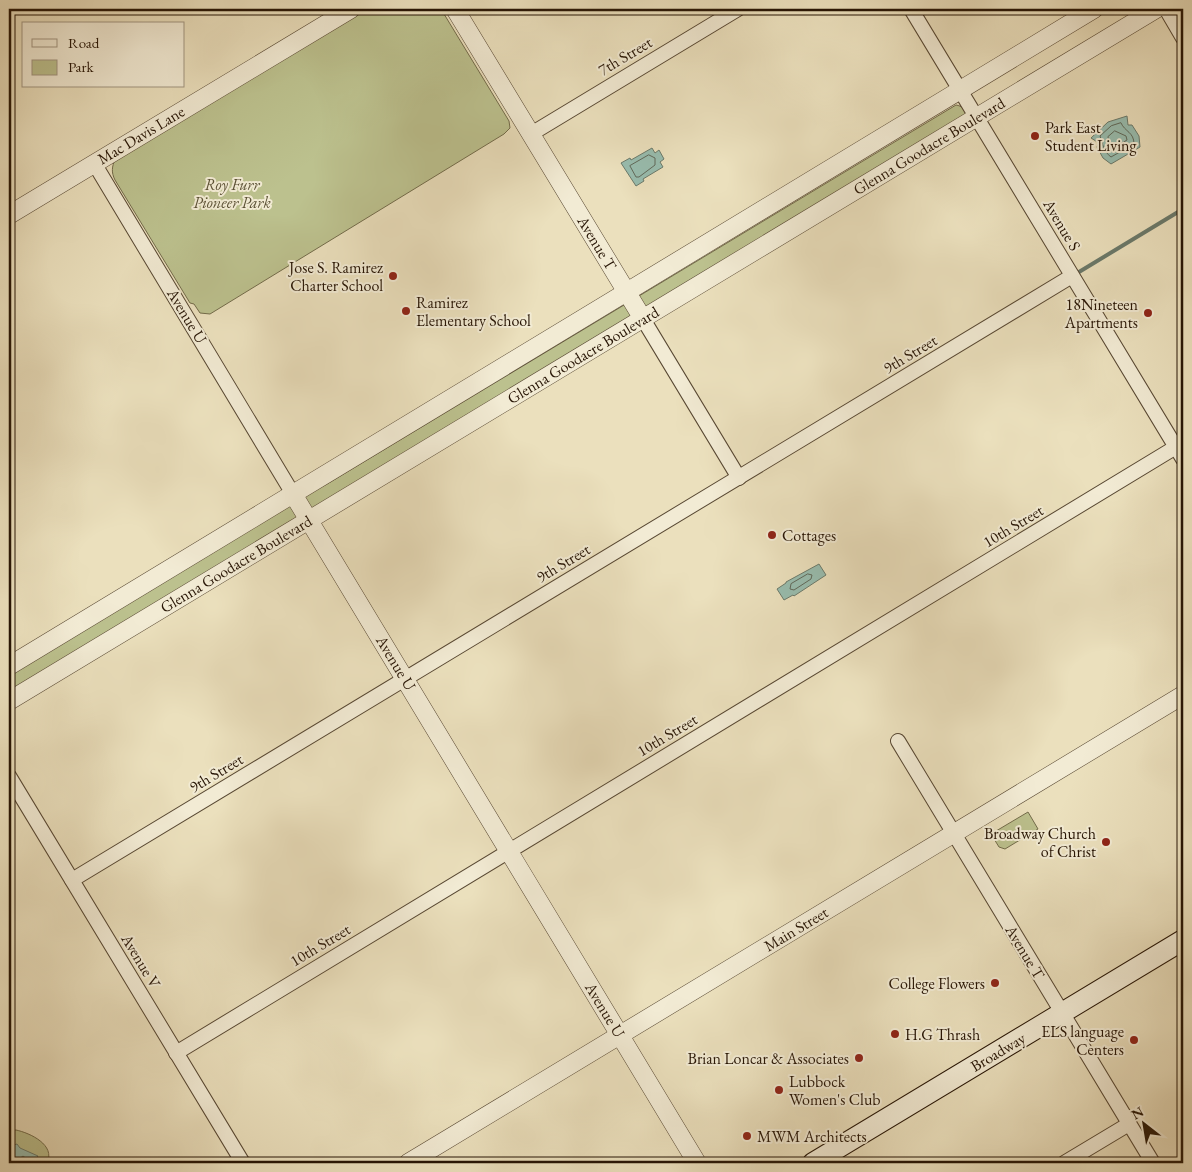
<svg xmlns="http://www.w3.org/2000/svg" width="1192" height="1172" font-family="'EB Garamond',serif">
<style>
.green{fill:#bcc18e;stroke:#726b4a}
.water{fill:#98bdaf;stroke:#6b7a6b}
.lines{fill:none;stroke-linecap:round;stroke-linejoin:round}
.shore{stroke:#60695a;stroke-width:1}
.stream{stroke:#6b7a6b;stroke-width:4}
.minor-casing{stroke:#584833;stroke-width:16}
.tertiary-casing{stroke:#584833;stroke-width:19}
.secondary-casing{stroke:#271505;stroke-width:22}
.minor{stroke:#f2ebd4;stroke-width:14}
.tertiary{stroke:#f2ebd4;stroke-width:18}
.secondary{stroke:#f2ebd4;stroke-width:20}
.poi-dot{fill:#8f2418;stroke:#f2ebd4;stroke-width:2}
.labels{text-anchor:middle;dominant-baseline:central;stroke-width:4;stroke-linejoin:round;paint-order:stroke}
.street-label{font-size:16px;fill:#271505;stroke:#f2ebd4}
.poi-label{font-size:16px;fill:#271505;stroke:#f2ebd4;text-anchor:start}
.park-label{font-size:16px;font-style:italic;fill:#5b5135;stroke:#f2ebd4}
</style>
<rect width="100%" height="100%" fill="#ebe0bd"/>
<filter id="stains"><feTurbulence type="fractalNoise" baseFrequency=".004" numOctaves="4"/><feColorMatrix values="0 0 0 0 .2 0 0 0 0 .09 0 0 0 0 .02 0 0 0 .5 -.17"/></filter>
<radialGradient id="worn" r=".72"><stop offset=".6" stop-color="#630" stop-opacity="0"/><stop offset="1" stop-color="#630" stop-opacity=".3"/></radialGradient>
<!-- green -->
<g class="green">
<path d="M 363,9 L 441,9 L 509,121 L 510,128 L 504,134 L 210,314 L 200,313 L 194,304 L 190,303 L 115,180 C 111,172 112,167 115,159 Z"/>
<path d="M 956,105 C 962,106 965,109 967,115 L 9,692 L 9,670 L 272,512 L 327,484 Z"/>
<polygon points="1028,812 1038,829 1005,849 999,847 991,834"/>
<path d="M 16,1130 C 30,1133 56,1145 47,1163 L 9,1163 L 9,1131 Z"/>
</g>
<!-- water -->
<g class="water">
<polygon points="1127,116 1128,125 1132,125 1139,136 1140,147 1111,164 1103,158 1097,147 1099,143 1091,138 1108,122"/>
<polygon points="652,148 655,153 659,150 664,159 660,162 663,167 643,179 644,181 636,186 621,163 630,158 631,160"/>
<polygon points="819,564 826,575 794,596 793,595 784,600 777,589 786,583 786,582"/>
<polygon points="17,1144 20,1148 38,1156 32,1163 23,1156 19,1159 26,1163 9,1163 9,1152 13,1149 14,1145"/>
</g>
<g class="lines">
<!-- shore -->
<g class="shore">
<path d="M 1121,123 C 1125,132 1134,132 1134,144 L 1111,157 C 1103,151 1103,144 1100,136 L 1111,126 Z"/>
<polygon points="1115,131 1126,136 1127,140 1112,149 1110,147 1108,137"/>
<polygon points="649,155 655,158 655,165 639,177 636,177 630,166"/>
<polygon points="808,574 812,575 811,579 794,590 790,589 791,584"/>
</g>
<!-- stream -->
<polyline class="stream" points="1074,275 1183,209"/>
<defs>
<g id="minor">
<polyline points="911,9 1183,459"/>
<polyline points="1166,9 1183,38"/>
<polyline points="531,134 738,9"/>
<polyline points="94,163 293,494"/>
<polyline points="643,319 739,478"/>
<polyline points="898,741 1153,1163"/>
<polyline points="9,776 243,1163"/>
<polyline points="72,880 1072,276"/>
<polyline points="176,1053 1176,447"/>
<polyline points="1064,1163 1129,1124"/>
</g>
<g id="tertiary">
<polyline points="455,9 643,319"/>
<polyline points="9,215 351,9"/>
<polyline points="293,494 697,1163"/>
<polyline points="9,666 1094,9"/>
<polyline points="9,701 1156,9"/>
<polyline points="408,1163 1183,695"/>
</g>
<polyline id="secondary" points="813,1163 1183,940"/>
</defs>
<!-- minor casing -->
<use href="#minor" class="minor-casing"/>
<!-- tertiary casing -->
<use href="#tertiary" class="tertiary-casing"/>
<!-- secondary casing -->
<use href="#secondary" class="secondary-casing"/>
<!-- minor -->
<use href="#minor" class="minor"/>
<!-- tertiary -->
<use href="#tertiary" class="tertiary"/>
<!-- secondary -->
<use href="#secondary" class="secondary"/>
</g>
<!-- markers -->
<g class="poi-dot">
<circle cx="1035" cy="136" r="5"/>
<circle cx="393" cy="276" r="5"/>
<circle cx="406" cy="311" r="5"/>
<circle cx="1148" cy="313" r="5"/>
<circle cx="772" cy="535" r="5"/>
<circle cx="1106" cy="842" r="5"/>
<circle cx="995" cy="983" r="5"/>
<circle cx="895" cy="1034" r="5"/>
<circle cx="1134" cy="1040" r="5"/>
<circle cx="859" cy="1058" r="5"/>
<circle cx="779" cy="1090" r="5"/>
<circle cx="747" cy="1136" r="5"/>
</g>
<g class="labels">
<!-- street labels -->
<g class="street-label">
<text transform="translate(625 56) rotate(-31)">7th Street</text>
<text transform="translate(141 135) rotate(-31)">Mac Davis Lane</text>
<text transform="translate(929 146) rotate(-31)">Glenna Goodacre Boulevard</text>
<text transform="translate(1062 225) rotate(59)">Avenue S</text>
<text transform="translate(597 243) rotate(59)">Avenue T</text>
<text transform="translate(187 316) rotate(59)">Avenue U</text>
<text transform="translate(910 354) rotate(-31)">9th Street</text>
<text transform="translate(583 355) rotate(-31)">Glenna Goodacre Boulevard</text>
<text transform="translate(1013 526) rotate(-31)">10th Street</text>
<text transform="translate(563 563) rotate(-31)">9th Street</text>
<text transform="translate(236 564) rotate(-31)">Glenna Goodacre Boulevard</text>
<text transform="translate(396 663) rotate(59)">Avenue U</text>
<text transform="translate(667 735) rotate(-31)">10th Street</text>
<text transform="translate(216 773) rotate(-31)">9th Street</text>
<text transform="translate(796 929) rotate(-31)">Main Street</text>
<text transform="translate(320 945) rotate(-31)">10th Street</text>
<text transform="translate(1025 952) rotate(59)">Avenue T</text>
<text transform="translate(141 961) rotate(59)">Avenue V</text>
<text transform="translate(605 1010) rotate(59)">Avenue U</text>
<text transform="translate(998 1052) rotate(-31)">Broadway</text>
</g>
<!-- poi labels -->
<g class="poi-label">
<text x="1045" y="127">Park East<tspan x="1045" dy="18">Student Living</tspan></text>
<text x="383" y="267" text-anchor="end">Jose S. Ramirez<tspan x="383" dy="18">Charter School</tspan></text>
<text x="416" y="302">Ramirez<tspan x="416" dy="18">Elementary School</tspan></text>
<text x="1138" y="304" text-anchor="end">18Nineteen<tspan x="1138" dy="18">Apartments</tspan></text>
<text x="782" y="535">Cottages</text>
<text x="1096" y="833" text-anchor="end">Broadway Church<tspan x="1096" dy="18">of Christ</tspan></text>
<text x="985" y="983" text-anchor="end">College Flowers</text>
<text x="1124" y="1031" text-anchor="end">ELS language<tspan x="1124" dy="18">Centers</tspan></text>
<text x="905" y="1034">H.G Thrash</text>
<text x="849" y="1058" text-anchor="end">Brian Loncar &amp; Associates</text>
<text x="789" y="1081">Lubbock<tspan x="789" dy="18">Women's Club</tspan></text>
<text x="757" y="1136">MWM Architects</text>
</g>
<!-- park labels -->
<g class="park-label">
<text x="232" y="184">Roy Furr<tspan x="232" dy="18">Pioneer Park</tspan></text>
</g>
</g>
<!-- margin -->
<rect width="1192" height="1172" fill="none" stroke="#ebe0bd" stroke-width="30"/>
<rect x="10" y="10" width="1172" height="1152" fill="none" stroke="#271505" stroke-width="2.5"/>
<rect x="15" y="15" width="1162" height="1142" fill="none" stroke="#271505"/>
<!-- legend -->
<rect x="22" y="22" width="162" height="65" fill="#f2ebd4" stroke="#a19581"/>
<rect x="32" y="39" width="25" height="8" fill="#f2ebd4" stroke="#a19581"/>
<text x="68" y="48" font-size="15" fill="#271505">Road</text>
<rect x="32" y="60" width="25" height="15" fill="#bcc18e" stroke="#a19581"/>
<text x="68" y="72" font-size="15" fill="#271505">Park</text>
<!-- north arrow -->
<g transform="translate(1144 1124) rotate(329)" stroke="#f2ebd4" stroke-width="4" paint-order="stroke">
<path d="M0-4L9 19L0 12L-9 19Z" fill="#271505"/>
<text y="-8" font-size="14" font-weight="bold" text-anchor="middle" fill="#271505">N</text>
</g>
<rect width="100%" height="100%" filter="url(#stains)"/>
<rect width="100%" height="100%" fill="url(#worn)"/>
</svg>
